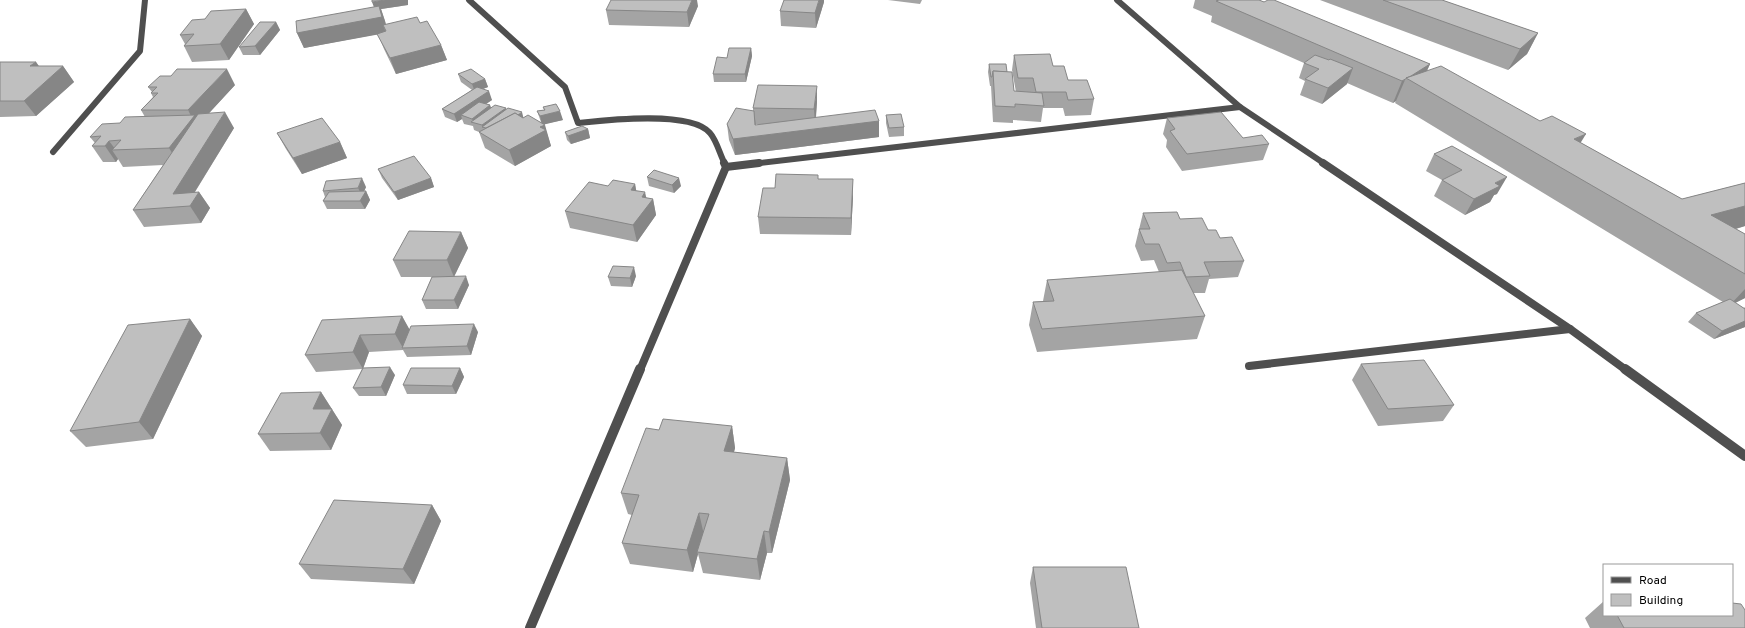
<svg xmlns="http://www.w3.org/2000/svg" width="1745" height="628" font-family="Overpass,sans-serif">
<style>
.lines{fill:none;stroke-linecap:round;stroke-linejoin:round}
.street-far2{stroke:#4f4f4f;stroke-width:6}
.street-far1{stroke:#4f4f4f;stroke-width:8}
.street{stroke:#4f4f4f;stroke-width:10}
.wall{fill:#a4a4a4;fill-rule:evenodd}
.shaded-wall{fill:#868686}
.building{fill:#bfbfbf;stroke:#868686}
</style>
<rect width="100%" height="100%" fill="#fff"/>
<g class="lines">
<!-- street-far2 -->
<g class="street-far2">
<path d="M 469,0 L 565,87 L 578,123 C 606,120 691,110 710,133 C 717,141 720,155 725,164"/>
<polyline points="1117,0 1240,107 1325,164"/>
<polyline points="53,152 140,51 145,0"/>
<polyline points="751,164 1240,107"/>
</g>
<!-- street-far1 -->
<g class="street-far1">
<polyline points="1323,163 1570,329 1626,370"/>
<polyline points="726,167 759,163"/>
<polyline points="1249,366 1570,329"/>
<polyline points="640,370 726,167 724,163"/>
</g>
<!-- street -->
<g class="street">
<polyline points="1625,369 1745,456"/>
<polyline points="530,628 640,369"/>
</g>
</g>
<!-- wall -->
<g class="wall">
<polygon points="888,0 922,0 920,4"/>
<polygon points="1195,0 1259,0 1430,64 1427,71 1581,143 1682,199 1745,183 1745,226 1736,229 1745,234 1745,298 1735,303 1744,308 1745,307 1745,327 1714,339 1688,322 1696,313 1723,302 1395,103 1396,101 1393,103 1347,83 1347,84 1322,104 1300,95 1305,81 1299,78 1304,63 1211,22 1212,16 1193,8"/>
<polygon points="1320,0 1442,0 1538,33 1527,54 1508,70"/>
<polygon points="824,2 816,28 781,26 780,11"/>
<polygon points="408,5 381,9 385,21 386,25 420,23 441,45 447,60 396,74 384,49 378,34 304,48 297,33 374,7"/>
<polygon points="698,6 689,27 609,25 606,10"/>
<polygon points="246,9 254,24 229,60 192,62 184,46 185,44 180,35 205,19"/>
<polygon points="276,22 280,30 260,55 243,55 239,47"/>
<polygon points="751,48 752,56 746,82 714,82 713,74 727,58"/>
<polygon points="1014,55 1053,66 1068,80 1094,99 1091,115 1065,116 1063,108 1043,108 1041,122 1013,120 1013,123 993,122 991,86 990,86 988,72 989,64 1007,72 1014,91 1016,92 1012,70"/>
<polygon points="0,62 36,62 39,66 63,66 74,82 36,116 0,117"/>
<polygon points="458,74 485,79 488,87 483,89 492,100 486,104 490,105 491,108 506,109 523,118 541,122 537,111 544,110 543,107 563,120 544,124 551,146 515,166 485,148 479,132 474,130 473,126 464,124 462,119 457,122 445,117 442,109 472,90 461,82"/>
<polygon points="235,85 209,113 234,128 195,192 199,192 210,208 201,223 144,227 133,210 163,165 123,167 118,159 116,162 103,162 92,146 95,143 90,137 120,123 145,117 141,110 153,97 151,93 152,92 148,87"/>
<path d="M 817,102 L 816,118 L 879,121 L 879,137 L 735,155 L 729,140 L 727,124 L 753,111 L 753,108 ZM 755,124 L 764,124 L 756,125 Z"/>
<polygon points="886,115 904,127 904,136 889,137 886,123"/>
<polygon points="1167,118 1243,138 1269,144 1263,160 1182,171 1166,147 1167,140 1163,134"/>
<polygon points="588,129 590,138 571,144 567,140 565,132"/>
<polygon points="277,133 340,142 347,158 302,174 286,149"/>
<polygon points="1452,146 1497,194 1494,195 1490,202 1465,215 1434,196 1442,180 1426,171 1434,154"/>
<polygon points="378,169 431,178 434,187 398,200 382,178"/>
<polygon points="818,175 818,179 853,196 851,235 760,234 758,217"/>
<polygon points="647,177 681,186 674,193 649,186"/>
<polygon points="635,184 636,191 646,198 653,199 656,215 637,242 570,228 565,211 608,186"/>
<polygon points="366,187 364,191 366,191 370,200 365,209 327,209 323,201 325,197 323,191"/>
<polygon points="1143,213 1180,219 1208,230 1220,238 1244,261 1238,277 1209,279 1205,293 1193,293 1205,316 1197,339 1037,352 1029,325 1033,302 1043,301 1047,280 1159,272 1154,260 1141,261 1135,246"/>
<polygon points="461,232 468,248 454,276 469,285 458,309 426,309 422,300 432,277 401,277 393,260"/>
<polygon points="636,276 632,287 611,286 608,277"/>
<polygon points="402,316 409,330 478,332 471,355 407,357 403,350 369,352 363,368 395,375 386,396 359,396 353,388 362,369 316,372 305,355"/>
<polygon points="190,319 202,336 153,439 86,447 70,431"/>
<polygon points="1361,364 1454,405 1443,421 1378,426 1352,380"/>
<polygon points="460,368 464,377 456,394 407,394 403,385"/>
<polygon points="321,392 342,425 331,450 270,451 258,434"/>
<polygon points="732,426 735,448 734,452 787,458 790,480 772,553 767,553 760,580 703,573 698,554 693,572 630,564 622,543 632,515 628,514 621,493 659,430"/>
<polygon points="432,505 441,521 414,584 311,579 299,564"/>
<polygon points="1033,567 1139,628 1036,628 1030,583"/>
<polygon points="1604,601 1604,615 1732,615 1745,628 1590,628 1585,618"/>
</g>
<!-- shaded-wall -->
<g class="shaded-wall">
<polygon points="385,0 408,0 408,5 381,9 385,21 388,33 383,25 386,33 304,48 297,33 375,10 372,2"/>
<polygon points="692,0 697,0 698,6 689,27 687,12"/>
<polygon points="819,0 824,0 824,2 816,28 815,13"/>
<polygon points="246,9 254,24 229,60 220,44"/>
<polygon points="276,22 280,30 260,55 255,46"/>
<polygon points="1538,33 1527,54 1508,70 1520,49"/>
<polygon points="441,45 447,60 396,74 390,58"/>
<polygon points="751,48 752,56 746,82 745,74"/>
<polygon points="36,62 46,78 30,66"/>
<polygon points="1430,64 1420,85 1407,78"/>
<polygon points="63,66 74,82 36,116 24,101"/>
<polygon points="1353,68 1347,84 1322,104 1328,88"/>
<polygon points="227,69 235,85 200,123 179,164 169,148 192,118 188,110"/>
<polygon points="485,79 488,87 475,92 472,84"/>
<polygon points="1405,80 1396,101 1393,103 1402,81"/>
<polygon points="817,86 817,102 815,125 814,109"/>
<polygon points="489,91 492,100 466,117 461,115 462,119 457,122 454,114"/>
<polygon points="490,105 493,114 474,123 472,119"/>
<polygon points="506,108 508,116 483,128 482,125"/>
<polygon points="560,111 563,120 542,125 540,116"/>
<polygon points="754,111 756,127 879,121 879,137 735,155 733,139 755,125"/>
<polygon points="225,112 234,128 186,206 173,194"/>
<polygon points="522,112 524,120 496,131"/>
<polygon points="545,125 551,146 515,166 509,150 540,127"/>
<polygon points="588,129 590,138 571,144 568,136"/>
<polygon points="1586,134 1570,160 1574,139"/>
<polygon points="109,141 116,150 112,150 118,159 116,162 105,146"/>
<polygon points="340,142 347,158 302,174 293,158"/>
<polygon points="1507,177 1497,194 1494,195 1490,202 1465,215 1474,199 1495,183"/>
<polygon points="362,178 366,187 362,196 358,188"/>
<polygon points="431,178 434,187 398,200 394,192"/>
<polygon points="679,178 681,186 674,193 672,185"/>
<polygon points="853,179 853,196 851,235 851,218"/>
<polygon points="635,184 638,200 631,190"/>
<polygon points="366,191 370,200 365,209 360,201"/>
<polygon points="199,192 210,208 201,223 190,206"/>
<polygon points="645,192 648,205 653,199 656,215 637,242 633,225 642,197"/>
<polygon points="1745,206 1745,226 1689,242 1711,215"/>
<polygon points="461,232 468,248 454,277 447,260"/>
<polygon points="634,267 636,276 632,287 630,278"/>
<polygon points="466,276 469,285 458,309 454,300"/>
<polygon points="1745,289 1745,298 1729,306"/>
<polygon points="402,316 411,332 403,348 395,334"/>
<polygon points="190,319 202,336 153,439 139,422"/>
<polygon points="1745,321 1745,327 1714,339 1722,331"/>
<polygon points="474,324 478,332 471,355 467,346"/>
<polygon points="360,335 369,352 363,369 353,352"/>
<polygon points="390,367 395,375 386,396 381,387"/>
<polygon points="460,368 464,377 456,394 452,386"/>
<polygon points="321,392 342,425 331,450 320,433 313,409"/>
<polygon points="732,426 735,448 728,473 724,451"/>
<polygon points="787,458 790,480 772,553 769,532"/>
<polygon points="432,505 441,521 414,584 403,569"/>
<polygon points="699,513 704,535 697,552 698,554 693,572 687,550"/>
<polygon points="764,531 767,553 760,580 757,559"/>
</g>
<!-- building -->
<g class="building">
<polygon points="372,0 385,0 372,2"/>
<polygon points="611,0 692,0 687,12 606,10"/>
<polygon points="784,0 819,0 815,13 780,11"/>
<polygon points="1219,0 1259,0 1264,2 1268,0 1274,0 1430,64 1411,76 1406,78 1407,78 1402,81 1216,1"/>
<polygon points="1383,0 1442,0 1538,33 1520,49"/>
<polygon points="379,6 382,17 297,33 296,21"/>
<polygon points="246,9 220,44 184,46 194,34 180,35 192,20 205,19 211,11"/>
<polygon points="417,17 420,23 427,21 441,45 390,58 377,34 386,31 383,25"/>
<polygon points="260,22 276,22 255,46 239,47"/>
<polygon points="729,48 751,48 745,74 713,74 717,57 727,58"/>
<polygon points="1050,54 1053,66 1064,66 1068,80 1087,80 1094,99 1068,100 1066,92 1036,92 1033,78 1018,78 1014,55"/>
<polygon points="1315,55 1329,60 1330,59 1353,68 1328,88 1305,79 1319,69 1304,63"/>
<polygon points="0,62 36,62 30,66 63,66 24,101 0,101"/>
<polygon points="989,64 1006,64 1007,72 993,71 992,77 991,77"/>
<polygon points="1441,66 1540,121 1552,116 1586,134 1574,139 1682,199 1745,183 1745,206 1711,215 1745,234 1745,274 1406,78"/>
<polygon points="177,69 227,69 188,110 141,110 158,93 151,93 157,87 148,87 160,76 171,76"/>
<polygon points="471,69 485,79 472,84 458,74"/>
<polygon points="993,71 1012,72 1014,91 1042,93 1044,106 1015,104 1015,107 995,106"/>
<polygon points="758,85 817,86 814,109 753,108"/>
<polygon points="477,87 489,91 454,114 442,109"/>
<polygon points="479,102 490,105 472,119 461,115"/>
<polygon points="556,104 560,111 540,116 537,111 545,110 543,107"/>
<polygon points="495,105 506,108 482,125 471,122"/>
<polygon points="508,108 522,112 518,115 515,113 486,128 482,127"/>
<polygon points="736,108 754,111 755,125 875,110 879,121 733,139 727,124"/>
<polygon points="225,112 173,194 199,192 190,206 133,210 198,114"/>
<polygon points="1221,112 1243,138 1262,135 1269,144 1187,154 1170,131 1175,129 1167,118"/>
<polygon points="515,113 523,118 528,115 545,125 540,127 546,130 509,150 479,132"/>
<polygon points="901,114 904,127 889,128 886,115"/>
<polygon points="195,115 169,148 112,150 121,140 109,141 105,146 92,146 101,136 90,137 102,124 120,123 125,117"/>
<polygon points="322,118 340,142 293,158 277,133"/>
<polygon points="582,126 588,129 568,136 565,132"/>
<polygon points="1452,146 1507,177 1495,183 1500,186 1474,199 1442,180 1462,170 1434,154"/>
<polygon points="414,156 431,178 394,192 378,169"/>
<polygon points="654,170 679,178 672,185 647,177"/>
<polygon points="776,174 818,175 818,179 853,179 851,218 758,217 763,188 775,188"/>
<polygon points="362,178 358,188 323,191 326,181"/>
<polygon points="613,180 635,184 631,190 645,192 642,197 653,199 633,225 565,211 589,182 608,186"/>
<polygon points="366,191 360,201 323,201 329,192"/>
<polygon points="1177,212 1180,219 1202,218 1208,230 1216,230 1220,238 1232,237 1244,261 1204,262 1210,276 1186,277 1180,262 1167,263 1159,244 1145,244 1139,229 1150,229 1143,213"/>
<polygon points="409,231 461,232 447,260 393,260"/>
<polygon points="613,266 634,267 630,278 608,277"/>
<polygon points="1182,270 1205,316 1042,329 1033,302 1054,301 1047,280"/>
<polygon points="466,276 454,300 422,300 432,277"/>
<polygon points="1730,299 1745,309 1745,321 1722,331 1696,313"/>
<polygon points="402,316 395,334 360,335 353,352 305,355 322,320"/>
<polygon points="190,319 139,422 70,431 128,325"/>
<polygon points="474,324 467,346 402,348 411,326"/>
<polygon points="1424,360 1454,405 1388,409 1361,364"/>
<polygon points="390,367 381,387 353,388 363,368"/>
<polygon points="411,368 460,368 452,386 403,385"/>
<polygon points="321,392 313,409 332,409 320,433 258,434 281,393"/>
<polygon points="663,419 732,426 724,451 787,458 769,532 764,531 757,559 697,552 709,514 699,513 687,550 622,543 639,495 621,493 646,428 659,430"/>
<polygon points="334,500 432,505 403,569 299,564"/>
<polygon points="1033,567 1126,567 1139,628 1042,628"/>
<polygon points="1732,603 1741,604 1745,610 1745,628 1624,628 1617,615 1732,615"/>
</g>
<!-- legend -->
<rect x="1603" y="564" width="130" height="52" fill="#ffffff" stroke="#999999"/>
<rect x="1611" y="577" width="20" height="6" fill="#4f4f4f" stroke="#999999"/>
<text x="1639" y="584" font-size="12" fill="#000000">Road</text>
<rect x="1611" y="594" width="20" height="12" fill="#bfbfbf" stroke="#999999"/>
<text x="1639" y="604" font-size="12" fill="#000000">Building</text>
</svg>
